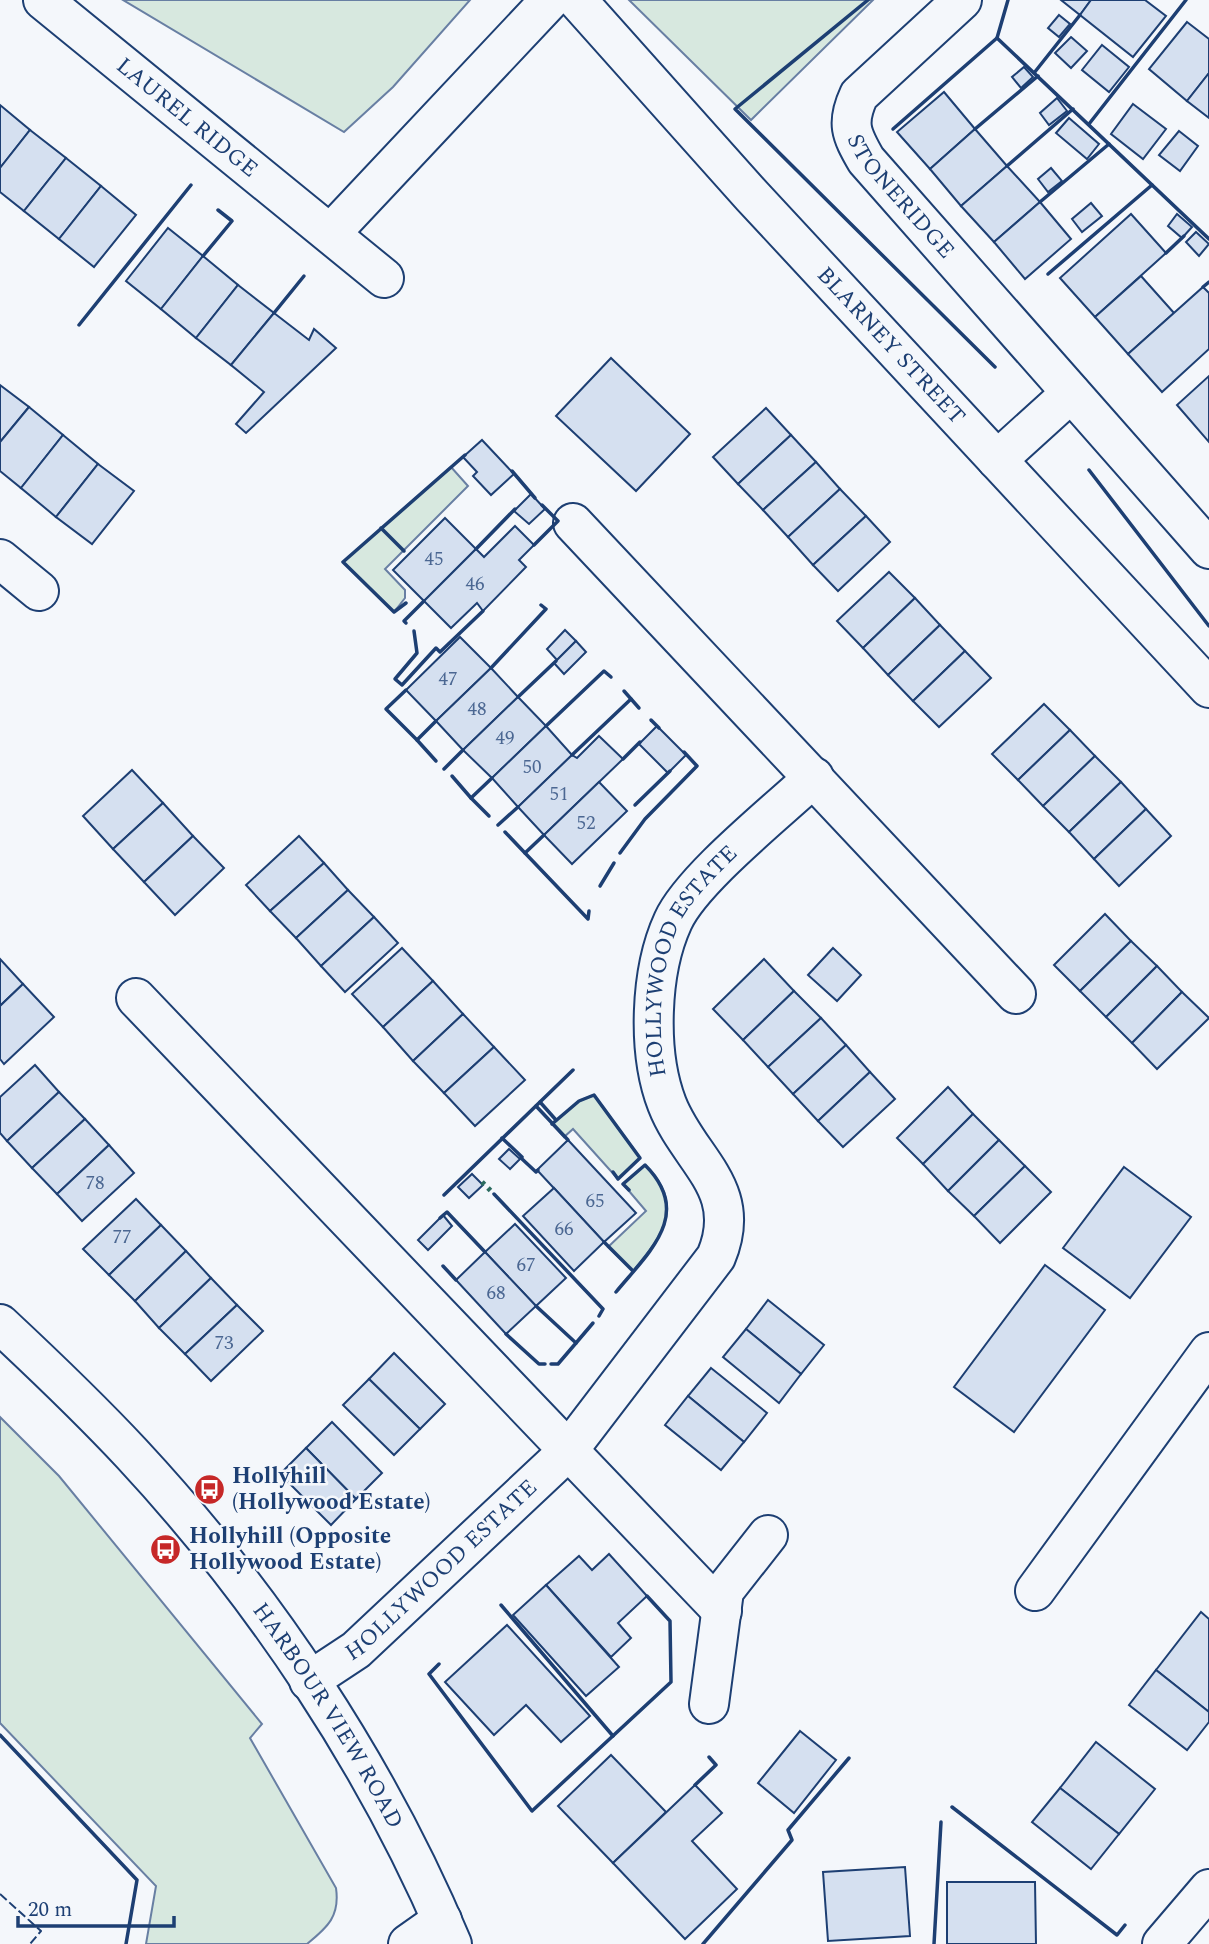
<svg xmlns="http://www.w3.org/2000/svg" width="1209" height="1944" font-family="Spectral,serif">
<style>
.green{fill:#d7e8df;stroke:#687fa3;stroke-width:2}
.building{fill:#d5e0f0;stroke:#1d3f73;stroke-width:2}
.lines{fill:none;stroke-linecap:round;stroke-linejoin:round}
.minor-casing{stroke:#1d3f73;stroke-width:42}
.minor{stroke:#f4f7fb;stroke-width:38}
.hedge{stroke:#2c6c60;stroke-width:5;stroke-dasharray:3.5 5;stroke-linecap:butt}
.fence{stroke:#1d3f73;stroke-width:2;stroke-dasharray:9 3.5;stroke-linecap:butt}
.wall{stroke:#1d3f73;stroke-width:3.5}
.labels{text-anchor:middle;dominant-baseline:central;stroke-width:5;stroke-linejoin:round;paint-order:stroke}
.number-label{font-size:19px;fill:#4b6792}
.street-label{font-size:23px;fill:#1d3f73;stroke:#f4f7fb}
.poi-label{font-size:23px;font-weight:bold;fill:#1d3f73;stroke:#f4f7fb;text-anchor:start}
</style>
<rect width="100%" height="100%" fill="#f4f7fb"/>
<!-- green -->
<g class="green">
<polygon points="123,0 470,0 393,87 344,132"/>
<polygon points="629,0 873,0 751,120"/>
<polygon points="451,467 468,486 385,569 405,590 405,598 394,612 343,562"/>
<polygon points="594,1095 640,1158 618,1179 573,1129 564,1137 552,1124 579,1101"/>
<path d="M 645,1165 C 686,1205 663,1235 633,1271 L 608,1247 L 646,1211 L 623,1184 Z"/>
<path d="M 0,1417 L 59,1476 L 262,1724 L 250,1738 L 336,1888 C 340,1916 328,1927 307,1944 L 146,1944 L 156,1886 L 0,1723 Z"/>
</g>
<!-- building -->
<g class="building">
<polygon points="1061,0 1091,0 1080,15"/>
<polygon points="1091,0 1145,0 1166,16 1133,57 1080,15"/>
<polygon points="1059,15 1070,24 1059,37 1048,28"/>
<polygon points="1187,22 1209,39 1209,73 1187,101 1149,69"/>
<polygon points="1071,37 1087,51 1071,68 1055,53"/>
<polygon points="1102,45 1129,67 1109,92 1082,70"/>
<polygon points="1024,67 1033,77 1021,88 1012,77"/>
<polygon points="1209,73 1209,118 1187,101"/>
<polygon points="944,92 975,129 930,169 897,132"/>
<polygon points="1057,98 1067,111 1049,125 1040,113"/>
<polygon points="1133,104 1166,129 1143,159 1111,134"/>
<polygon points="0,105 30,130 0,168"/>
<polygon points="1069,118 1099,144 1087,159 1056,133"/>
<polygon points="975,129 1007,166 961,206 930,169"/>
<polygon points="30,130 66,158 24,211 0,192 0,168"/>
<polygon points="1179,131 1198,146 1180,171 1159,155"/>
<polygon points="66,158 101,186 59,239 24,211"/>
<polygon points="1007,166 1040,202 994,242 961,206"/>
<polygon points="1051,168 1062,181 1048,192 1038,179"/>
<polygon points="101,186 136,215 94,267 59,239"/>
<polygon points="1040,202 1071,239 1025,279 994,242"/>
<polygon points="1091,203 1102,216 1082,232 1072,219"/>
<polygon points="1131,214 1166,253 1095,317 1060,278"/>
<polygon points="1177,214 1192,227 1182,238 1168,226"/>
<polygon points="168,228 203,256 161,309 126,281"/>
<polygon points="1196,232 1209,244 1199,256 1186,242"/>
<polygon points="203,256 238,285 196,338 161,309"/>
<polygon points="1141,276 1174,313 1128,354 1095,317"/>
<polygon points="238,285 274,313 231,365 196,338"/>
<polygon points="1203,287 1209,293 1209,349 1162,392 1128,354"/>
<polygon points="274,313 309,340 314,329 336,348 246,433 236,424 264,392 231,365"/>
<polygon points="611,358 690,434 636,491 556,416"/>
<polygon points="1209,376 1209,442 1177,405"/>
<polygon points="0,385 29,407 0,442"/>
<polygon points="29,407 63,435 21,488 0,471 0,442"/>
<polygon points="766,408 791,435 738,484 713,457"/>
<polygon points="63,435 98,464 56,517 21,488"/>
<polygon points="791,435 816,462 763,510 738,484"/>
<polygon points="482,440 514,474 491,495 473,476 477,472 463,457"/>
<polygon points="816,462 840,489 788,537 763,510"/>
<polygon points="98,464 134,491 92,544 56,517"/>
<polygon points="840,489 866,516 813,565 788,537"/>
<polygon points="531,494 545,509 529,524 514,511"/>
<polygon points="866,516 890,542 838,591 813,565"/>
<polygon points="445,518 476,549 424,601 393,570"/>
<polygon points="515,526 534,545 519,560 526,567 483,611 477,603 451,628 424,601 476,549 484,557"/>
<polygon points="889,572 915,598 863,648 837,621"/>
<polygon points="915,598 940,625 888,675 863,648"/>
<polygon points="940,625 965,651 913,701 888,675"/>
<polygon points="565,630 576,641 557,660 547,649"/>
<polygon points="460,637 491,668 436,721 406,690"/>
<polygon points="576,641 586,652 564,674 554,663"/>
<polygon points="965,651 991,678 939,727 913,701"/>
<polygon points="491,668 518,697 463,750 436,721"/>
<polygon points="518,697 546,726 492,778 463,750"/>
<polygon points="1044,704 1070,730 1018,780 992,754"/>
<polygon points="546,726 572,755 518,807 492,778"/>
<polygon points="657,726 686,755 668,773 639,744"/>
<polygon points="1070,730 1095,756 1043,806 1018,780"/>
<polygon points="599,736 623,759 544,835 518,807 572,755 577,758"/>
<polygon points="1095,756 1121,782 1069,832 1043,806"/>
<polygon points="132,770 163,803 113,849 83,816"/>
<polygon points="599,782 627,811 572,864 544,835"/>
<polygon points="1121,782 1146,809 1094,859 1069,832"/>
<polygon points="163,803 193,836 144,882 113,849"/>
<polygon points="1146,809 1171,836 1119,886 1094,859"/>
<polygon points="193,836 224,868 175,915 144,882"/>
<polygon points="299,836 324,863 270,911 246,885"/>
<polygon points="324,863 348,890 296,938 270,911"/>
<polygon points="348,890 374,917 321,966 296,938"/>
<polygon points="1105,914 1131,941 1080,991 1054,965"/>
<polygon points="374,917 398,943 345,992 321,966"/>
<polygon points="1131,941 1157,966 1106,1017 1080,991"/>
<polygon points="402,948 433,981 383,1027 352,994"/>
<polygon points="833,948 861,975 837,1001 808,975"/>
<polygon points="0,959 23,984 0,1006"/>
<polygon points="764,959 794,991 743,1040 713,1009"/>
<polygon points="1157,966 1182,992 1132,1043 1106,1017"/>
<polygon points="433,981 463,1014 413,1061 383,1027"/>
<polygon points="23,984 54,1017 4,1064 0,1059 0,1006"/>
<polygon points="794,991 821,1018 768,1067 743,1040"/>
<polygon points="1182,992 1209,1018 1157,1069 1132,1043"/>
<polygon points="463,1014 494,1047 444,1093 413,1061"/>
<polygon points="821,1018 846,1045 793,1094 768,1067"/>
<polygon points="846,1045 870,1072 818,1121 793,1094"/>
<polygon points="494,1047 525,1080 475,1126 444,1093"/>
<polygon points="35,1065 59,1092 7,1141 0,1133 0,1097"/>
<polygon points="870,1072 895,1099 843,1147 818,1121"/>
<polygon points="948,1087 973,1114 923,1164 897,1138"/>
<polygon points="59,1092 85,1119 32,1168 7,1141"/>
<polygon points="973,1114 999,1140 948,1191 923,1164"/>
<polygon points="85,1119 109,1145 57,1194 32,1168"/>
<polygon points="568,1140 636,1213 604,1242 537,1170"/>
<polygon points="999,1140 1025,1166 974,1216 948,1191"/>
<polygon points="109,1145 134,1173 82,1221 57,1194"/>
<polygon points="509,1149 520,1159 510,1169 499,1159"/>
<polygon points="1025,1166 1051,1192 1000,1243 974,1216"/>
<polygon points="1124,1167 1191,1217 1130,1298 1063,1248"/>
<polygon points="472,1174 483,1185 469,1198 458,1187"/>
<polygon points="554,1188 604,1242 574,1271 523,1216"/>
<polygon points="136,1199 161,1225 109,1275 83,1249"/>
<polygon points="443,1215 452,1226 428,1250 418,1240"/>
<polygon points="515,1224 566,1278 536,1306 485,1252"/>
<polygon points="161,1225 186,1251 135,1301 109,1275"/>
<polygon points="186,1251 211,1278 159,1328 135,1301"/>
<polygon points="485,1252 536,1306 506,1334 456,1280"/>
<polygon points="1045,1265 1105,1310 1014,1432 954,1387"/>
<polygon points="211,1278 237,1305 185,1354 159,1328"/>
<polygon points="768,1300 824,1345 801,1374 746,1329"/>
<polygon points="237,1305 263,1331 211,1381 185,1354"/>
<polygon points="746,1329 801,1374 779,1403 723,1357"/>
<polygon points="394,1353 445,1404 420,1429 369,1379"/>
<polygon points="711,1368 767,1413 744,1442 688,1396"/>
<polygon points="369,1379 420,1429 394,1455 343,1405"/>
<polygon points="688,1396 744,1442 721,1470 665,1425"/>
<polygon points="332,1422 382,1473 356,1499 306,1448"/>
<polygon points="306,1448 356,1499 331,1525 280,1474"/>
<polygon points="609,1554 647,1596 618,1623 631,1638 611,1657 546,1585 579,1556 592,1570"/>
<polygon points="546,1585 619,1667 586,1696 513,1615"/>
<polygon points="1201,1612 1209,1619 1209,1712 1156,1670"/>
<polygon points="507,1625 590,1716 561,1742 526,1705 494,1735 445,1682"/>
<polygon points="1156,1670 1209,1712 1209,1722 1187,1750 1129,1705"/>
<polygon points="800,1731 836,1760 794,1813 758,1783"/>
<polygon points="1096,1742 1155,1789 1119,1834 1060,1788"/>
<polygon points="611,1755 666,1812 613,1863 558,1806"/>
<polygon points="695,1785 722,1813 692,1841 737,1889 685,1939 613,1863"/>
<polygon points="1060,1788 1119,1834 1091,1869 1032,1822"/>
<polygon points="905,1867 910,1936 828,1941 823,1872"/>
<polygon points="947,1882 1035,1882 1036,1944 947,1944"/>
</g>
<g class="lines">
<defs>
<g id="minor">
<path id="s1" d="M 43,0 L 384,278"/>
<path id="s2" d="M 577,0 L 752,196 L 1209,688"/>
<path id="s3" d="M 962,0 L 859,95 C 846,123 851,134 866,160 L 1209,549"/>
<polyline points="331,233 550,0"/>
<polyline points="997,460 1071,393"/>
<polyline points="573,523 1016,994"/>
<polyline points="0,559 39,591"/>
<polyline points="136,998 722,1611"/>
<path id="s4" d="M 0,1324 C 45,1366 90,1409 132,1454 C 264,1596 377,1765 452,1944"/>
<polyline points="1035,1591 1209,1352"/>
<path id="s5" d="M 309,1681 L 356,1650 L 567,1452 L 716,1257 C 745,1188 689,1161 667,1104 C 647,1052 650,971 673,921 C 692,879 778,811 814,777"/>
<polyline points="709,1704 724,1591 768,1535"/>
<polyline points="408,1944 442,1920"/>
<polyline points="1162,1944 1209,1889"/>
</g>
</defs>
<!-- minor casing -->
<use href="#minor" class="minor-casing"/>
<!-- minor -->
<use href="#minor" class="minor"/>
<!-- hedge -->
<polyline class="hedge" points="482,1182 494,1194"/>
<!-- fence -->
<polyline class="fence" points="0,1894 41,1931 30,1944"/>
<!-- wall -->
<g class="wall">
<polyline points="868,0 735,109 995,367"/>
<polyline points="1008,0 997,38 1209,239"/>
<polyline points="1034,73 1080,15"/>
<polyline points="1089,124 1186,0"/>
<polyline points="893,129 997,38"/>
<polyline points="975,129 1038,76"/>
<polyline points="1007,166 1073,109"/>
<polyline points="1040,202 1109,144"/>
<polyline points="1166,253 1184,236"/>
<polyline points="203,256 232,221 218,210"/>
<polyline points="1048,274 1152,185"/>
<polyline points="1203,287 1209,282"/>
<polyline points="274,313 304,276"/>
<polyline points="79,325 191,185"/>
<polyline points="1089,470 1209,626"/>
<polyline points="512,471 535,498"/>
<polyline points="381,528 404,551"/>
<polyline points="534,545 558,521 542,505"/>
<polyline points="476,549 515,509"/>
<polyline points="406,603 394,612 343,562 465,455"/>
<polyline points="406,623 404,621 424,601"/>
<polyline points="414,631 417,653 395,679 402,685 436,648 440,652 483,611"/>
<polyline points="491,668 546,609 541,605"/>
<polyline points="406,690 386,709 417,740 436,721"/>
<polyline points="624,691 639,708"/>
<polyline points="518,697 556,661"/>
<polyline points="651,720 659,728"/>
<polyline points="546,726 604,671 611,677"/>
<polyline points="417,740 436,761"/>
<polyline points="572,755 631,699"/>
<polyline points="623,759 640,742"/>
<polyline points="444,769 463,750"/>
<polyline points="452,776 471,798 492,778"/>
<polyline points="471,798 489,816"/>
<polyline points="635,805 670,771"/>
<polyline points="498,825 518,807"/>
<polyline points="505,832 525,853 544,835"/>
<polyline points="525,853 588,919 589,911"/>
<polyline points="620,853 645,819 697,766 684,752"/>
<polyline points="600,886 614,863"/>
<polyline points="540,1102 556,1120"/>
<polyline points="536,1106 568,1140"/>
<polyline points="552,1124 579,1101 594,1095 640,1158 618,1179 613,1172"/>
<polyline points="502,1138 522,1157"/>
<polyline points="521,1158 536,1172 538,1170"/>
<polyline points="494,1194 603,1309 599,1316"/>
<polyline points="444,1195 573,1070"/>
<polyline points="440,1218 447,1212 485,1252"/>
<polyline points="604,1242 633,1271"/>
<polyline points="443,1266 456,1280"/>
<path d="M 616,1292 C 649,1252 694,1214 645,1165 L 623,1184 L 629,1190"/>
<polyline points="536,1306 576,1343 558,1364 551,1364"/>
<polyline points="506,1334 539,1364 545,1364"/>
<polyline points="576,1343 593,1323"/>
<polyline points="501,1605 613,1736"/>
<polyline points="439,1664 429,1674 532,1811 671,1682 670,1621 647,1596"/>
<polyline points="0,1735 137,1880 126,1944"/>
<polyline points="695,1785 716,1765 709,1757"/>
<polyline points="952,1807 1117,1935 1125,1925"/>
<polyline points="703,1944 792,1840 788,1830 849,1758"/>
<polyline points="934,1944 941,1822"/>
</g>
</g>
<!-- icons -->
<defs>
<symbol id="bus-disc" viewBox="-11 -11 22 22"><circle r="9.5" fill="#c62828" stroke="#f4f7fb"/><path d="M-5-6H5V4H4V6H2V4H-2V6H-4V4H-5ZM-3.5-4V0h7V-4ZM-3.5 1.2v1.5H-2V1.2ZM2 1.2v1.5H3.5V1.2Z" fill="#fff"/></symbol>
</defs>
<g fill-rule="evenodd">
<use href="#bus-disc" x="192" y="1472" width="35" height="35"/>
<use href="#bus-disc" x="148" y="1532" width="35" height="35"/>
</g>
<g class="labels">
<!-- number labels -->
<g class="number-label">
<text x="434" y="559">45</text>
<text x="475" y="584">46</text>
<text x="448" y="679">47</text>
<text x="477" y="709">48</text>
<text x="505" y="738">49</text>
<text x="532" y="767">50</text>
<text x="559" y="794">51</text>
<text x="586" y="823">52</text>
<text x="95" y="1183">78</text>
<text x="595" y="1201">65</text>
<text x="564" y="1229">66</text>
<text x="122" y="1237">77</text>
<text x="526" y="1265">67</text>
<text x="496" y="1293">68</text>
<text x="224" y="1343">73</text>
</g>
<!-- street labels -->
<g class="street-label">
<text stroke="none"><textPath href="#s1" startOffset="186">LAUREL RIDGE</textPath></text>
<text stroke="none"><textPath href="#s3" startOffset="259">STONERIDGE</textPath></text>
<text stroke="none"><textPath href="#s2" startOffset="467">BLARNEY STREET</textPath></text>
<text stroke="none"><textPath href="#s5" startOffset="915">HOLLYWOOD ESTATE</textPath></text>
<text stroke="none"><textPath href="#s5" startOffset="173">HOLLYWOOD ESTATE</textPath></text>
<text stroke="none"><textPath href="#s4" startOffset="513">HARBOUR VIEW ROAD</textPath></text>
</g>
<!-- poi labels -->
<g class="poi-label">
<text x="232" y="1476">Hollyhill<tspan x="232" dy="26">(Hollywood Estate)</tspan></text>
<text x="189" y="1536">Hollyhill (Opposite<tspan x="189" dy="26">Hollywood Estate)</tspan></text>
</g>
</g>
<!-- scale -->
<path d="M18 1916v10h156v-10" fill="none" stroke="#1d3f73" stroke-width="3.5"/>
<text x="28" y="1916" font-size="21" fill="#1d3f73" stroke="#f4f7fb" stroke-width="5" paint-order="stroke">20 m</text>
</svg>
